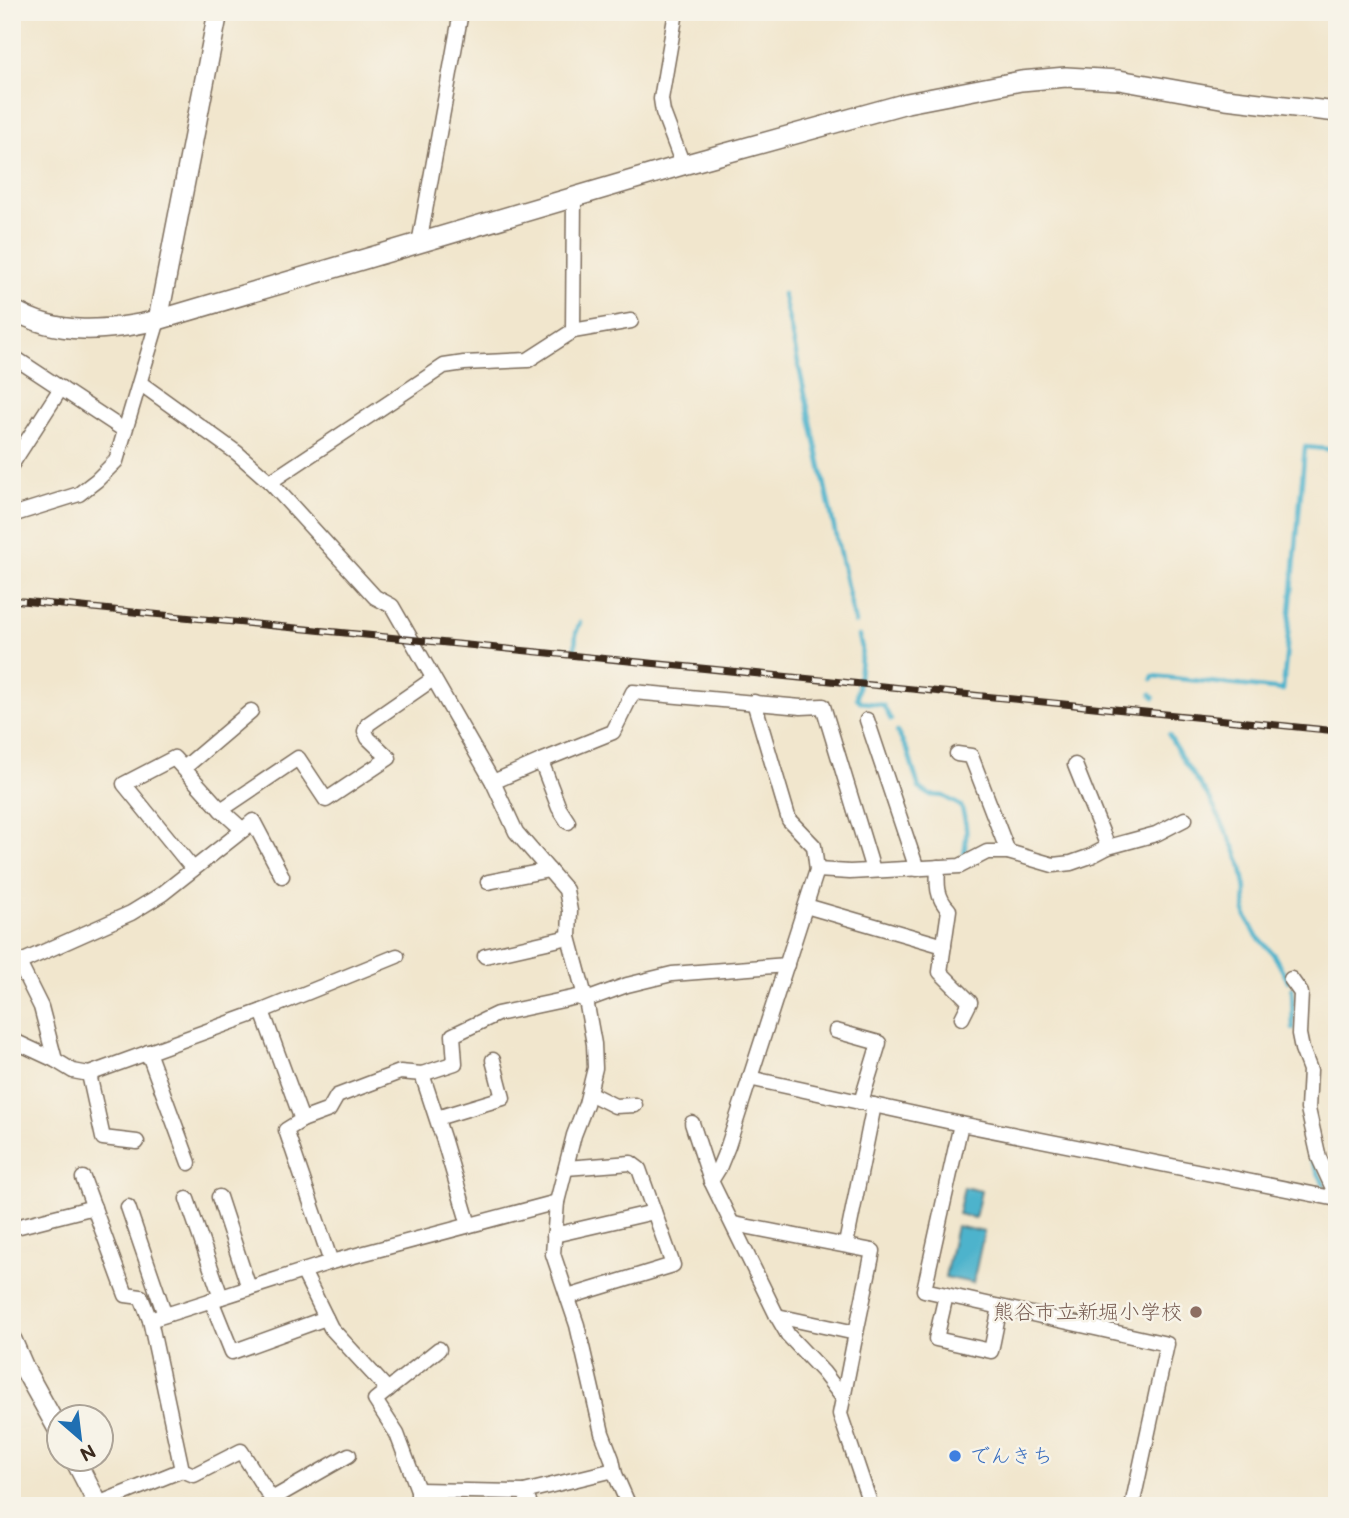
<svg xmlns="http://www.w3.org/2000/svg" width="1349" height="1518" font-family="'Balsamiq Sans','Klee One',sans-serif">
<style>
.water{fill:#4eb3cc;stroke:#446e75;stroke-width:2}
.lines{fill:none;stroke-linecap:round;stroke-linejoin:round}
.stream{stroke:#4eb3cc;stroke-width:4.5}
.minor-casing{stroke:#7b6c5b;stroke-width:17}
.tertiary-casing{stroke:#7b6c5b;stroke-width:22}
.minor{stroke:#fff;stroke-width:14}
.tertiary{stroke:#fff;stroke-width:19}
.rail-casing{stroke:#3b2a1e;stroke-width:7}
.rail{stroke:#f7f3e8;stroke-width:4.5;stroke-dasharray:13;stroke-linecap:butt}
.education-dot{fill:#8d6e63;stroke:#f7f3e8;stroke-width:2.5}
.shop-dot{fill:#3f7fe0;stroke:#f7f3e8;stroke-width:2.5}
.labels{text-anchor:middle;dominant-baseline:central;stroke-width:5;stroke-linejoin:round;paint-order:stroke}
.education-label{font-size:21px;fill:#785e54;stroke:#f7f3e8;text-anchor:end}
.shop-label{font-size:21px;fill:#366cbe;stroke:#f7f3e8;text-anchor:start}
</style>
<rect width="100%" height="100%" fill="#f7f3e8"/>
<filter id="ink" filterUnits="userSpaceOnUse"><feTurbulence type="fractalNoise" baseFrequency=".0143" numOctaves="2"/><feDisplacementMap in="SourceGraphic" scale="14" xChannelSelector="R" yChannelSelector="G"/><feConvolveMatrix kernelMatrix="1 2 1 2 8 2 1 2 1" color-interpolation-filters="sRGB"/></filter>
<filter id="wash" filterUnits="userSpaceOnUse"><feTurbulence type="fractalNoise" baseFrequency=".00686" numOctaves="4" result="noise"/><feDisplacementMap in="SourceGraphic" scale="28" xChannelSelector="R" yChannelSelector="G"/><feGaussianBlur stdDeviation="1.57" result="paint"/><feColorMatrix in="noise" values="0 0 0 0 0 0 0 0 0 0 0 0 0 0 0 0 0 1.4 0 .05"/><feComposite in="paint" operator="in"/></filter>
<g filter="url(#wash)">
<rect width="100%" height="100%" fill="#f1e6cd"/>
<!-- water -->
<g class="water">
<polygon points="964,1187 981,1191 975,1218 958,1214"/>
<polygon points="956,1226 984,1232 973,1283 945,1277"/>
</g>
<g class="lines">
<!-- stream -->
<g class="stream">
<polyline points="783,294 855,623"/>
<polyline points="859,636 862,648 857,698 861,702 883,705 891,720"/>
<polyline points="575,649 576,633 580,622"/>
<polyline points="1152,679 1153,676 1283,690 1305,447 1337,450"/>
<polyline points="1151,694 1154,698"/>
<path d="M 897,732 L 908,752 L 919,788 L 930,795 L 943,796 L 961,806 C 968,827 967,834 964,855"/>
<polyline points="1169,735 1183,760 1210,799 1235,849 1242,868 1246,890 1245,914 1256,935 1274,955 1288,981"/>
<polyline points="1292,988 1293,1029"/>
<polyline points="1304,1120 1311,1160 1324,1184"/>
</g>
</g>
</g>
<g filter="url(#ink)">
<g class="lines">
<defs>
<g id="minor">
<polyline points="676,12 661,99 663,112 683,165"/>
<polyline points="419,244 461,12"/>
<polyline points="573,331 574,198"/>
<polyline points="12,356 124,430"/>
<polyline points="140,383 237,453 270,482 375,597 392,606 493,782 516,832 566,890 570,911 569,937 586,1000 594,1044 595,1068 586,1104 574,1135 557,1202 553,1254 577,1325 602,1433 612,1459 615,1474 629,1506"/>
<polyline points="12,464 61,388"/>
<polyline points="270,482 444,366 464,363 528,360 573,331 631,321"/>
<polyline points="12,515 79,494 97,480 116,461 158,320"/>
<polyline points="754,702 789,820 814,846 817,870 728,1146 719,1168 711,1181 777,1316 788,1335 823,1372 843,1398"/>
<polyline points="867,720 917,869"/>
<polyline points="957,754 971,756 1008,852"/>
<polyline points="541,761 559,808 568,822"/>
<polyline points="1075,765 1108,847"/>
<polyline points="184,768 251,711"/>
<polyline points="493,782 541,761 613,732 633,692 801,707 823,706 873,870"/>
<polyline points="243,830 253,821 282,876"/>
<path d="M 938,867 C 937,884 936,897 949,910 L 940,972 L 970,1002 L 962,1018"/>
<polyline points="193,869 124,784 174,758 221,810"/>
<polyline points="817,870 850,872 960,866 987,852 1008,852 1053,865 1071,863 1091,856 1108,847 1156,834 1185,819"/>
<polyline points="488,882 549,870"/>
<polyline points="806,906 944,946"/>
<polyline points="485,956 569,937"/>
<polyline points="19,963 41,1007 55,1060 73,1071 89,1074 262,1011 397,956"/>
<polyline points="12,966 131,913 162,894 243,830 221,810 298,758 326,800 389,758 368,738 365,731 368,724 433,679"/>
<polyline points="1291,979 1301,993 1299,1034 1302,1049 1310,1070 1308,1109 1319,1158 1337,1197"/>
<polyline points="262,1011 302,1120 286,1130 331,1262"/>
<polyline points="836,1031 879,1043 861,1102"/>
<polyline points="12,1040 55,1060"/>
<polyline points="148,1052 189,1163"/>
<polyline points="89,1074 103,1138 137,1142"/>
<polyline points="422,1074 444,1141 469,1225"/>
<polyline points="749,1078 961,1124 1337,1199"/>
<polyline points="589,1093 615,1106 635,1105"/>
<polyline points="437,1118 503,1098 493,1060"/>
<polyline points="302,1120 329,1110 337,1096 400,1072 422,1074 455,1063 453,1035 497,1014 577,997 586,1000 627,985 672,974 787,965"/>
<polyline points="692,1123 711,1181"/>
<polyline points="961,1124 924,1290 1167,1344 1132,1506"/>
<polyline points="566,1168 631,1163 639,1169 673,1265 568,1297"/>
<polyline points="83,1178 126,1295 141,1297 150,1320"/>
<polyline points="219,1197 249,1288"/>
<polyline points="187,1199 221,1297"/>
<polyline points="128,1207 165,1315"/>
<polyline points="734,1224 873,1251 856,1333"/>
<polyline points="12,1228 94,1207"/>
<polyline points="554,1235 654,1212"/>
<polyline points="846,1244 874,1105"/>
<polyline points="303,1271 331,1328 388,1390"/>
<polyline points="946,1295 936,1339 991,1351 1000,1307"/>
<polyline points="211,1300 232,1352 326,1318"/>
<polyline points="777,1316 856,1333 840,1414 871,1506"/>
<polyline points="182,1470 194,1475 241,1451 276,1506"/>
<polyline points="418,1490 524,1492 531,1506"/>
<polyline points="524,1492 614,1470"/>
<polyline points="272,1499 349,1455"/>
<polyline points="98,1504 182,1470 150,1320 331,1262 557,1202"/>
<polyline points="418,1506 418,1490 397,1434 375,1400 439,1349"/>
</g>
<g id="tertiary">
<path d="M 12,309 C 57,337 109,331 158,320 L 683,165 L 907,103 L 1021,81 L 1066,77 L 1119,80 L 1226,99 L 1337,112"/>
<polyline points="158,320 218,12"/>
<polyline points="12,1340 25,1370 60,1433"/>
<polyline points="74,1458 99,1506"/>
</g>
</defs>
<!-- minor casing -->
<use href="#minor" class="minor-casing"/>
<!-- tertiary casing -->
<use href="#tertiary" class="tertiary-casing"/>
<!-- minor -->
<use href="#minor" class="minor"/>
<!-- tertiary -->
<use href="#tertiary" class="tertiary"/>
<defs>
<polyline id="rail" points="12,600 1337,731"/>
</defs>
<!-- rail casing -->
<use href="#rail" class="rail-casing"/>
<!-- rail -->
<use href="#rail" class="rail"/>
</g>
</g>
<!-- markers -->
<circle class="education-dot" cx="1196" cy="1312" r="7"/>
<circle class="shop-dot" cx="955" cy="1456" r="7"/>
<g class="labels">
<!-- education labels -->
<g class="education-label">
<text x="1182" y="1312">熊谷市立新堀小学校</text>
</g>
<!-- shop labels -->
<g class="shop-label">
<text x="969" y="1456">でんきち</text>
</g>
</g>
<!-- margin -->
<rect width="1349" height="1518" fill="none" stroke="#f7f3e8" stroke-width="42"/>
<!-- north arrow -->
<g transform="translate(80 1438) rotate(152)"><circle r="33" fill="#f7f3e8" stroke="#aca397" stroke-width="2"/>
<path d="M0-5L12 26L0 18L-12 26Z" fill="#1f6fb2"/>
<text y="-10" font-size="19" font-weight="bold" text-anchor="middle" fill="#3b2a1e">N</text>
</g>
</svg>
